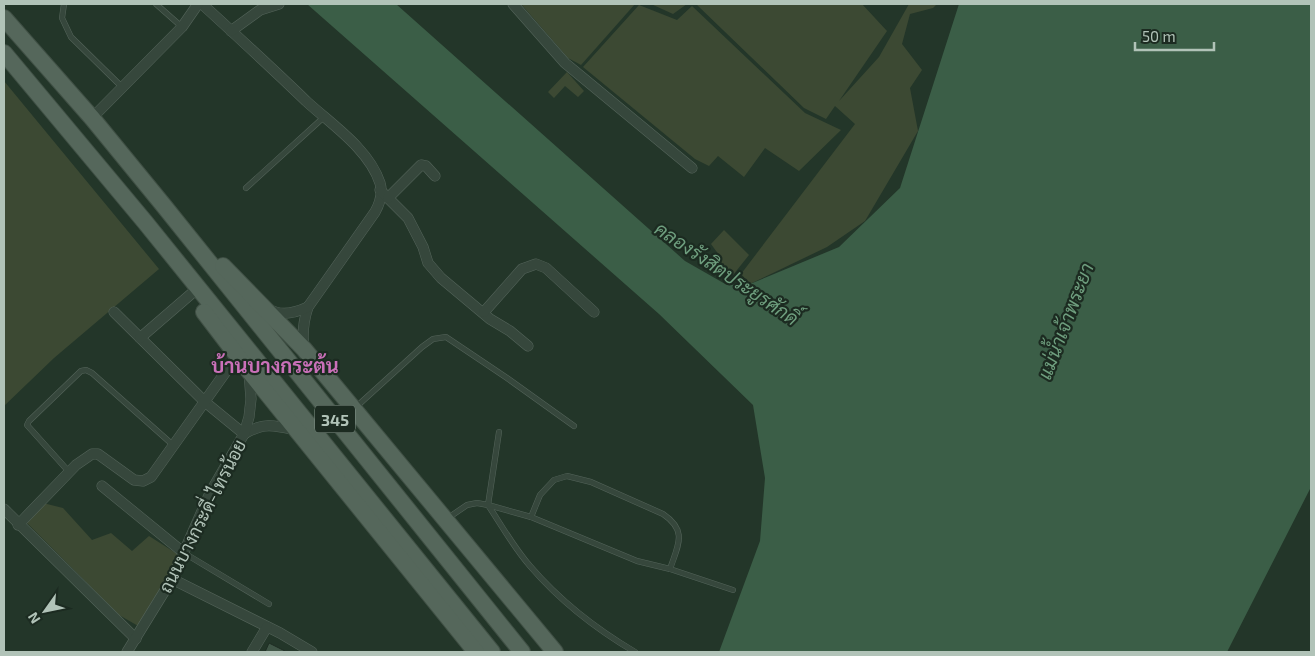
<svg xmlns="http://www.w3.org/2000/svg" width="1315" height="656" font-family="'Exo 2',Sarabun,sans-serif">
<style>
.green{fill:#3c4933}
.water{fill:#3b5e47}
.building{fill:#405647;stroke:#1e2d23}
.lines{fill:none;stroke-linecap:round;stroke-linejoin:round}
.lane-casing{stroke:#54645a;stroke-width:6}
.street-casing{stroke:#54645a;stroke-width:11}
.primary-casing{stroke:#405045;stroke-width:18}
.lane{stroke:#36473c;stroke-width:5}
.street{stroke:#36473c;stroke-width:10}
.primary{stroke:#55675b;stroke-width:16}
.labels{text-anchor:middle;dominant-baseline:central;stroke-width:4.5;stroke-linejoin:round;paint-order:stroke}
.shield{fill:#1c2b21;stroke:#84958b;stroke-width:1}
.shield-label{font-size:16px;font-weight:bold;fill:#b1c3b8}
.street-label{font-size:18px;fill:#b1c3b8;stroke:#1c2b21}
.water-label{font-size:19px;font-style:italic;fill:#6e9e7e;stroke:#1c2b21}
.quarter-label{font-size:20px;font-weight:bold;fill:#ca70b9;stroke:#1c2b21}
</style>
<rect width="100%" height="100%" fill="#233629"/>
<!-- green -->
<g class="green">
<polygon points="521,4 635,4 581,65 568,58"/>
<polygon points="651,4 687,4 673,14"/>
<polygon points="696,4 862,4 887,31 839,101 879,57 909,4 937,4 933,8 910,14 902,44 922,70 910,88 918,131 865,221 827,247 750,284 741,274 855,124 835,106 826,119 804,108"/>
<polygon points="639,5 677,20 692,6 805,113 841,130 799,171 765,148 744,177 718,156 709,166 695,159 583,67"/>
<polygon points="567,72 584,91 578,97 565,86 554,98 548,92"/>
<polygon points="4,81 159,269 54,358 4,406"/>
<polygon points="724,230 749,255 733,275 711,263 719,255 711,244"/>
<polygon points="43,503 63,508 92,540 111,533 132,551 149,536 179,555 140,627 119,615 26,522"/>
</g>
<!-- water -->
<polygon class="water" points="307,4 396,4 685,261 727,285 750,284 839,247 900,188 959,4 1311,4 1311,487 1227,652 719,652 760,541 765,478 753,405 659,314"/>
<!-- building -->
<polygon class="building" points="269,643 285,651 285,652 265,652"/>
<g class="lines">
<defs>
<g id="lane">
<polyline points="64,4 62,18 71,37 122,87"/>
<polyline points="156,4 182,27"/>
<polyline points="246,188 324,117"/>
<polyline points="356,407 422,347 433,339 446,337 507,378 574,426"/>
<path d="M 499,432 L 488,505 C 502,526 514,548 530,566 C 560,601 596,629 635,652"/>
<polyline points="70,473 27,425 29,421 81,371 86,370 92,373 173,445"/>
<path d="M 531,517 L 540,495 L 554,480 L 567,476 L 591,482 L 663,514 C 688,531 678,545 670,569"/>
<polyline points="448,518 467,505 477,503 488,505 531,517 637,561 670,569 733,590"/>
<polyline points="184,553 269,604"/>
</g>
<g id="street">
<path d="M 202,4 C 237,36 272,68 306,101 C 331,124 369,149 380,183 C 383,193 380,203 375,212 L 308,307 C 303,322 302,334 304,349"/>
<polyline points="513,4 565,63 692,168"/>
<polyline points="231,31 260,10 279,4"/>
<polyline points="92,118 182,27 198,4"/>
<polyline points="380,190 408,218 423,247 428,263 441,278 490,319 510,331 528,346"/>
<polyline points="388,198 421,165 426,166 435,176"/>
<path d="M 269,309 C 281,317 295,313 308,307"/>
<polyline points="114,312 205,402 244,434"/>
<polyline points="484,312 522,269 536,264 546,268 594,312"/>
<polyline points="140,338 191,294"/>
<path d="M 244,434 C 264,422 274,425 296,430"/>
<polyline points="102,486 184,553"/>
<polyline points="4,509 136,639"/>
<polyline points="18,525 76,465 92,454 98,454 134,480 143,481 151,477 237,356"/>
<polyline points="172,579 280,633 312,652"/>
<polyline points="127,652 172,579 210,493 244,434 249,417 251,399 249,372"/>
<polyline points="252,652 267,627"/>
</g>
<g id="primary">
<polyline points="4,18 92,118 164,206 522,652"/>
<polyline points="4,53 145,222 492,652"/>
<polyline points="223,266 304,349 555,652"/>
<polyline points="204,312 249,371 476,652"/>
</g>
</defs>
<!-- lane casing -->
<use href="#lane" class="lane-casing"/>
<!-- street casing -->
<use href="#street" class="street-casing"/>
<!-- primary casing -->
<use href="#primary" class="primary-casing"/>
<!-- lane -->
<use href="#lane" class="lane"/>
<!-- street -->
<use href="#street" class="street"/>
<!-- primary -->
<use href="#primary" class="primary"/>
</g>
<g class="labels">
<!-- shield labels -->
<rect class="shield" x="315" y="405.5" width="40" height="27" rx="4"/>
<g class="shield-label">
<text x="335" y="419">345</text>
</g>
<!-- street labels -->
<g class="street-label">
<text transform="translate(202 516) rotate(-63)">ถนนบางกระดี่-ไทรน้อย</text>
</g>
<!-- water labels -->
<g class="water-label">
<text transform="translate(727 273) rotate(34)">คลองรังสิตประยูรศักดิ์</text>
<text transform="translate(1065 321) rotate(-69)">แม่น้ำเจ้าพระยา</text>
</g>
<!-- quarter labels -->
<g class="quarter-label">
<text x="275" y="365">บ้านบางกระต้น</text>
</g>
</g>
<!-- border -->
<rect width="1315" height="656" fill="none" stroke="#b1c3b8" stroke-width="10"/>
<!-- north arrow -->
<g transform="translate(45 611) rotate(237)" stroke="#1c2b21" stroke-width="4" paint-order="stroke">
<path d="M0-4L9 19L0 12L-9 19Z" fill="#b1c3b8"/>
<text y="-8" font-size="14" font-weight="bold" text-anchor="middle" fill="#b1c3b8">N</text>
</g>
<!-- scale -->
<path d="M1135 42v8h79v-8" fill="none" stroke="#b1c3b8" stroke-width="2.5"/>
<text x="1142" y="42" font-size="15" fill="#b1c3b8" stroke="#1c2b21" stroke-width="4" paint-order="stroke">50 m</text>
</svg>
